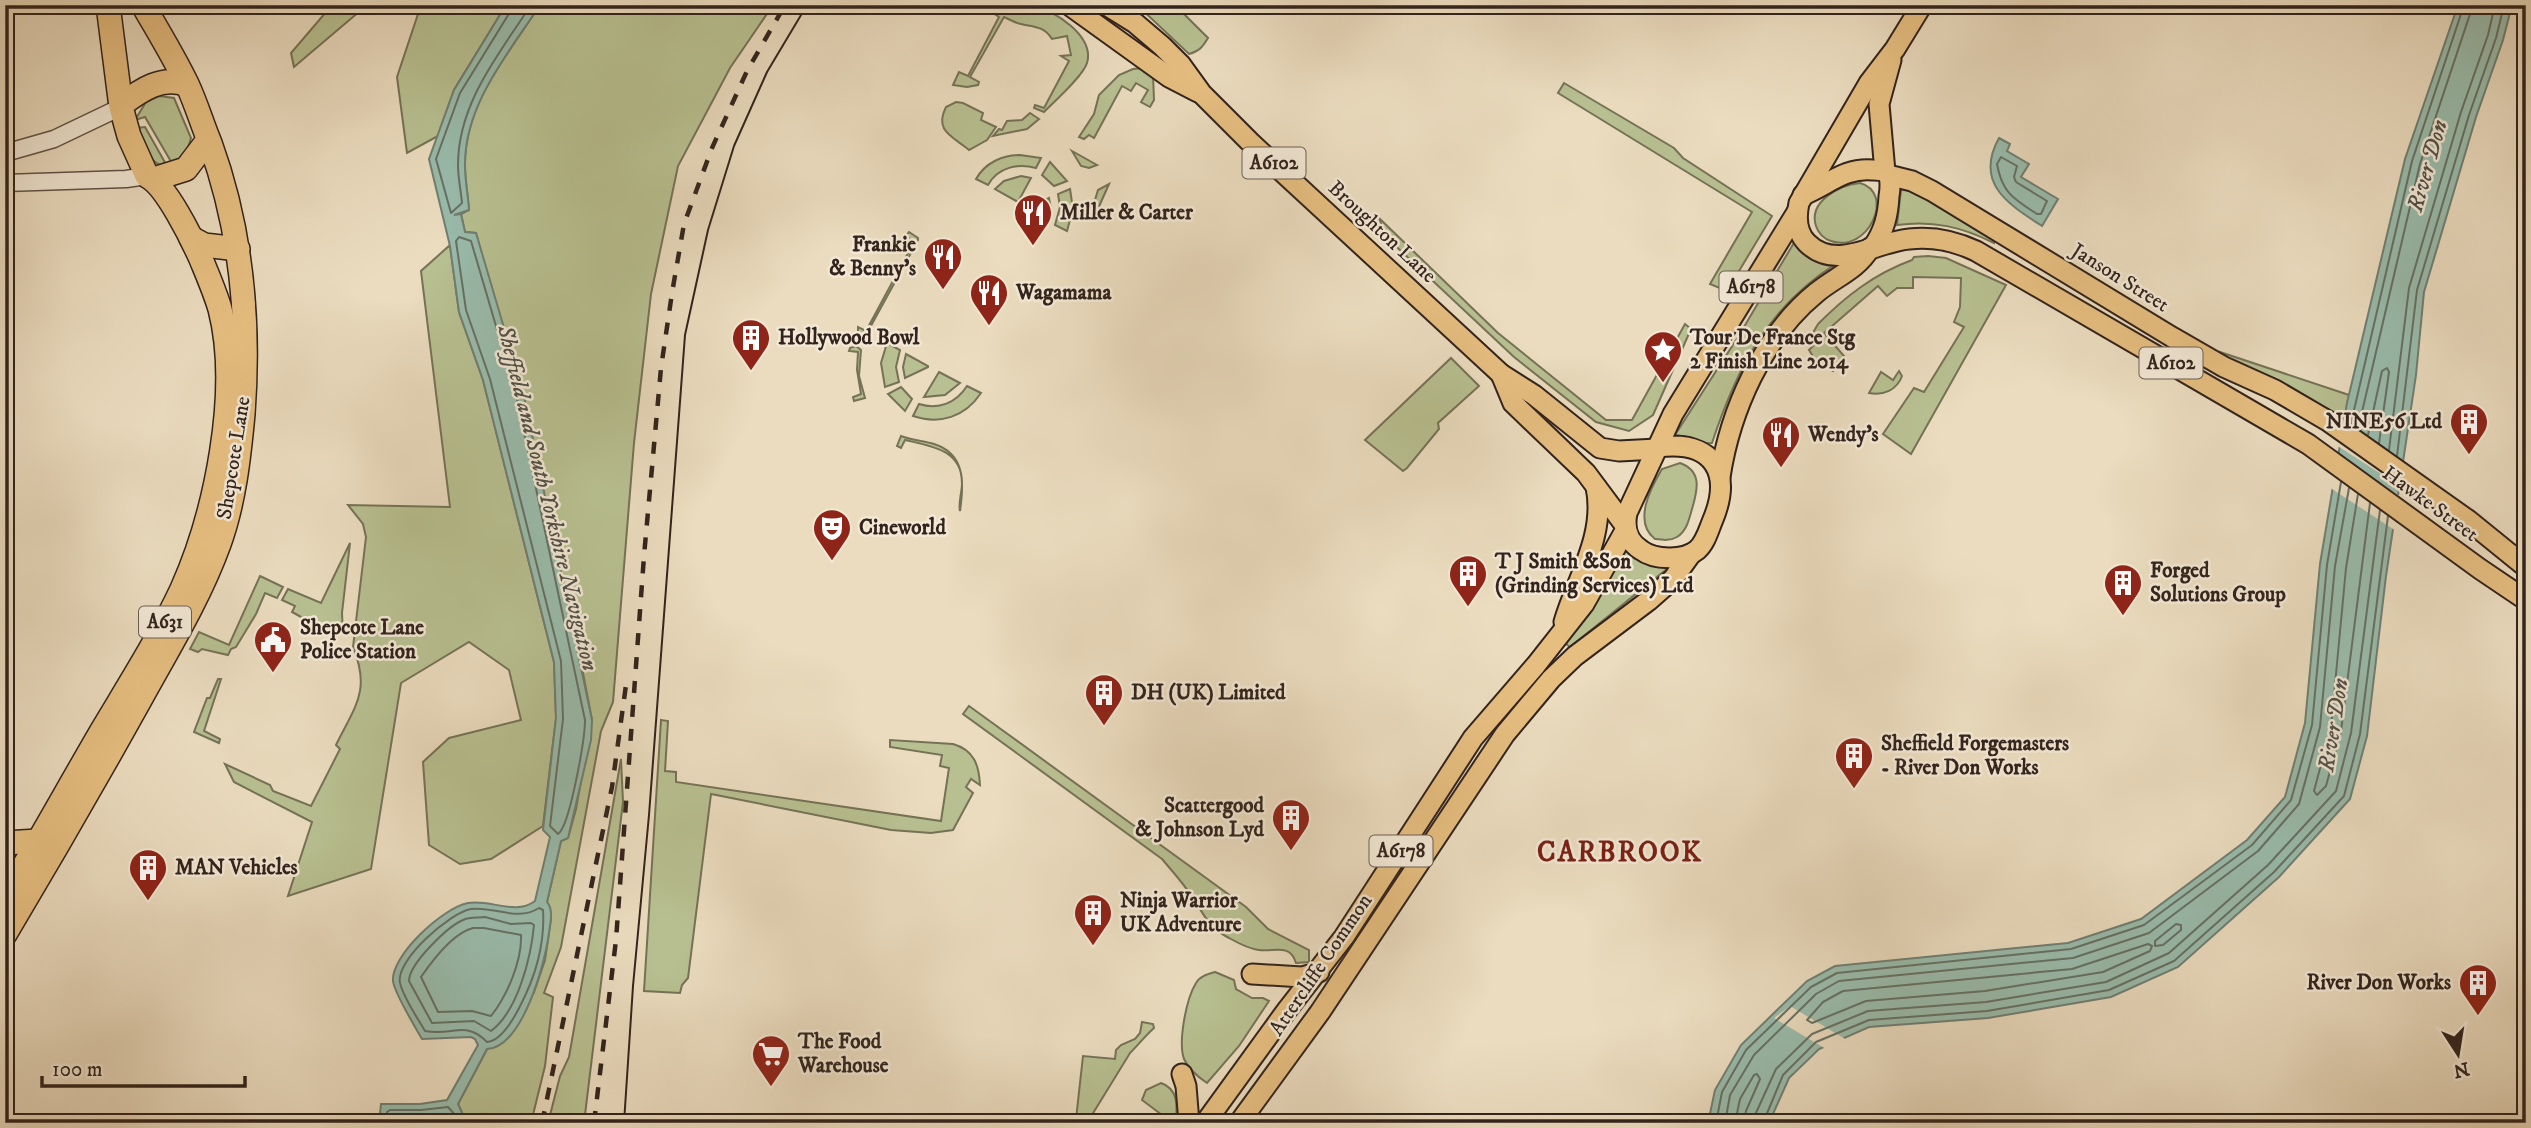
<svg xmlns="http://www.w3.org/2000/svg" width="2531" height="1128" font-family="'IM FELL DW Pica',serif">
<style>
.green{fill:#b8c091;stroke:#757257;stroke-width:2}
.water{fill:#99bcac;stroke:#707f73;stroke-width:2}
.pier{fill:#ebdcbf}
.lines{fill:none;stroke-linecap:round;stroke-linejoin:round}
.shore{stroke:#667064;stroke-width:2}
.minor-casing{stroke:#605146;stroke-width:19}
.major-casing{stroke:#32231d;stroke-width:23}
.highway-casing{stroke:#32231d;stroke-width:26}
.minor{stroke:#f2e8d5;stroke-width:16}
.major{stroke:#e6be80;stroke-width:19}
.highway{stroke:#e6be80;stroke-width:23}
.tram{stroke:#32231d;stroke-width:2}
.rail{stroke:#32231d;stroke-width:4.5;stroke-dasharray:12 12;stroke-linecap:butt}
.labels{text-anchor:middle;dominant-baseline:central;stroke-width:5;stroke-linejoin:round;paint-order:stroke}
.shield{fill:#f2e8d5;stroke:#6c5e54;stroke-width:2}
.shield-label{font-size:19px;font-weight:bold;fill:#32231d}
.poi-label{font-size:21px;font-weight:bold;fill:#32231d;stroke:#f2e8d5;text-anchor:start}
.street-label{font-size:21px;fill:#32231d;stroke:#f2e8d5}
.water-label{font-size:23px;font-style:italic;fill:#515148;stroke:#f2e8d5}
.district-label{font-size:28px;font-weight:bold;letter-spacing:2px;fill:#7a1f14;stroke:#f2e8d5}
</style>
<rect width="100%" height="100%" fill="#ebdcbf"/>
<filter id="stains"><feTurbulence type="fractalNoise" baseFrequency=".00286" numOctaves="4"/><feColorMatrix values="0 0 0 0 .2 0 0 0 0 .09 0 0 0 0 .02 0 0 0 .5 -.17"/></filter>
<radialGradient id="worn" r=".72"><stop offset=".6" stop-color="#630" stop-opacity="0"/><stop offset="1" stop-color="#630" stop-opacity=".3"/></radialGradient>
<!-- green -->
<g class="green">
<polygon points="332,5 367,5 294,67 291,53"/>
<polygon points="421,5 506,5 454,90 438,136 407,153 397,77"/>
<path d="M 540,5 L 773,5 L 730,68 L 678,166 L 651,294 L 634,443 L 613,702 L 601,731 L 561,947 L 544,993 L 553,997 L 545,1066 L 531,1123 L 463,1123 L 463,1115 L 458,1104 L 487,1049 L 510,1036 L 534,992 L 545,960 L 551,919 L 547,902 L 561,841 L 568,838 L 576,809 L 592,720 L 582,668 L 518,388 L 476,233 L 465,232 L 461,214 L 469,210 C 468,195 465,180 465,166 C 464,104 508,54 540,5 Z"/>
<path d="M 993,5 C 1005,5 1020,3 1032,5 C 1054,10 1095,36 1087,63 C 1083,76 1055,101 1044,112 L 1034,108 L 1035,105 L 1044,108 L 1069,61 L 1061,56 L 1071,55 L 1067,36 L 1052,39 C 1044,26 1034,27 1021,24 C 1015,23 1009,19 1004,17 L 970,77 L 979,82 L 978,85 L 967,87 L 953,85 L 959,72 L 968,76 L 999,17 L 990,11 Z"/>
<path d="M 1137,5 L 1175,5 L 1208,38 C 1202,48 1199,51 1189,54 Z"/>
<polygon points="1143,68 1153,74 1154,100 1150,107 1141,102 1148,90 1136,83 1131,91 1122,86 1094,138 1089,135 1084,139 1079,137 1094,114 1099,95 1119,75 1133,69"/>
<polygon points="1564,83 1674,148 1683,158 1772,216 1727,291 1710,284 1752,212 1558,93"/>
<polygon points="159,96 174,98 191,138 186,154 173,165 145,117 135,120 146,102"/>
<path d="M 956,102 L 963,103 L 983,113 L 981,120 L 996,127 L 987,140 L 969,150 C 952,136 934,131 946,107 Z"/>
<polygon points="1030,113 1039,119 1027,129 993,136 999,129 1002,130 1007,121 1022,120"/>
<path d="M 145,127 L 167,166 C 148,166 143,143 135,128 Z"/>
<polygon points="1072,151 1097,165 1089,168 1081,166"/>
<path d="M 1020,155 L 1041,158 L 1036,168 C 1018,163 998,167 988,185 L 976,179 C 985,163 1002,155 1020,155 Z"/>
<polygon points="1050,162 1067,181 1054,186 1042,175"/>
<polygon points="1021,176 1031,178 1018,202 995,189 1004,181"/>
<path d="M 1860,183 C 1896,193 1868,254 1831,241 C 1824,239 1818,233 1816,226 C 1808,201 1840,185 1860,183 Z"/>
<polygon points="1109,184 1097,211 1092,210 1098,190"/>
<polygon points="1070,189 1073,209 1067,231 1055,225 1060,207 1058,194"/>
<path d="M 1907,189 L 1920,194 L 1995,240 L 1994,243 C 1962,227 1933,220 1897,225 L 1901,190 Z"/>
<polygon points="1049,198 1051,210 1049,218 1029,208"/>
<polygon points="1379,218 1498,333 1606,420 1632,420 1685,324 1691,329 1653,415 1629,431 1596,422 1514,357 1386,237"/>
<polygon points="909,232 918,238 918,240 866,335 858,334 858,327 866,331 914,242 906,236"/>
<path d="M 1795,241 L 1834,263 L 1834,265 C 1767,308 1736,370 1712,443 C 1703,445 1687,436 1675,435 L 1738,337 Z"/>
<path d="M 450,245 L 459,312 L 483,380 L 554,662 L 556,718 L 543,826 L 491,859 L 460,864 L 429,845 L 423,762 L 449,738 L 521,720 L 509,670 L 469,642 L 401,683 L 371,869 L 288,896 L 312,822 L 234,782 L 225,764 L 270,785 L 273,791 L 311,806 L 340,749 L 336,745 C 355,706 371,691 353,647 L 366,537 L 363,524 L 348,505 L 450,507 L 421,271 Z"/>
<path d="M 1928,256 L 1946,258 L 2006,285 L 1911,454 L 1883,434 L 1914,388 L 1924,392 L 1964,327 L 1954,322 L 1960,307 L 1961,278 L 1913,277 L 1913,288 L 1897,288 L 1887,296 L 1878,286 L 1824,333 L 1844,356 L 1842,364 L 1833,371 L 1814,358 L 1809,350 L 1814,345 L 1814,331 L 1818,324 C 1846,296 1874,274 1912,260 L 1914,257 Z"/>
<polygon points="887,343 900,350 896,367 899,382 885,387 881,363"/>
<polygon points="856,346 861,350 859,376 865,398 854,401 853,397 861,394 857,370 858,352 849,351 850,348"/>
<polygon points="2220,352 2349,395 2343,424 2220,354"/>
<polygon points="906,354 928,366 928,367 905,378 903,367"/>
<polygon points="1451,358 1479,386 1438,423 1439,429 1407,468 1403,471 1365,440"/>
<path d="M 1899,371 L 1902,376 C 1897,390 1883,396 1869,393 L 1881,372 L 1893,380 Z"/>
<polygon points="939,372 960,383 945,395 924,397"/>
<path d="M 967,386 L 981,393 C 965,417 940,425 913,416 L 919,404 C 939,410 956,403 967,386 Z"/>
<polygon points="901,387 912,399 905,411 888,394"/>
<path d="M 901,436 C 912,440 923,441 934,444 C 966,454 964,484 960,511 C 958,503 962,493 962,483 C 962,449 930,446 905,440 L 901,448 L 897,446 Z"/>
<path d="M 1680,463 C 1702,471 1698,489 1692,509 C 1689,519 1687,531 1677,537 C 1670,541 1663,540 1655,539 C 1633,522 1650,489 1662,469 Z"/>
<polygon points="350,543 342,613 343,634 312,623 292,612 295,606 282,600 288,589 321,603"/>
<polygon points="1627,547 1673,564 1570,647 1566,644"/>
<polygon points="260,576 283,587 277,598 265,593 256,614 236,647 231,649 228,655 202,649 198,652 190,649 199,632 229,645"/>
<polygon points="218,679 221,679 204,731 220,739 219,743 194,732 207,698 210,698"/>
<path d="M 969,706 L 1246,907 L 1268,929 L 1309,950 L 1309,962 L 1296,963 C 1290,943 1275,952 1259,950 C 1249,949 1238,943 1229,938 C 1208,927 1205,916 1193,898 C 1184,884 1173,872 1162,859 L 963,714 Z"/>
<path d="M 661,720 L 668,721 L 665,771 L 676,772 L 676,782 L 941,821 L 949,768 L 940,766 L 942,755 L 890,747 L 890,740 L 953,744 C 974,750 979,765 980,785 L 971,779 L 966,787 L 973,793 L 953,830 L 931,833 L 891,830 L 711,794 L 688,978 L 682,985 L 680,993 L 644,991 Z"/>
<polygon points="621,759 623,802 584,1123 548,1123 560,1076 569,1057"/>
<path d="M 1215,972 L 1234,980 L 1236,989 L 1252,998 L 1263,998 L 1269,1001 L 1239,1046 L 1207,1083 C 1198,1077 1189,1070 1184,1059 C 1178,1042 1186,999 1196,983 C 1200,976 1208,974 1215,972 Z"/>
<path d="M 1142,1022 L 1153,1024 L 1154,1028 C 1145,1036 1139,1044 1130,1053 L 1087,1123 L 1067,1123 L 1068,1119 L 1076,1119 L 1083,1056 L 1115,1059 L 1116,1050 L 1121,1045 L 1135,1039 L 1140,1033 Z"/>
<path d="M 1161,1083 C 1179,1089 1177,1107 1176,1123 L 1169,1123 L 1170,1121 L 1142,1100 L 1146,1090 Z"/>
</g>
<!-- water -->
<g class="water">
<path d="M 506,5 L 540,5 C 508,54 464,105 465,166 C 465,181 468,195 469,210 L 454,215 L 461,214 L 465,232 L 476,233 L 523,392 L 592,720 L 591,740 L 568,838 L 561,841 L 547,902 C 554,910 550,923 549,933 C 545,963 523,1047 487,1049 L 458,1104 L 463,1115 L 463,1123 L 379,1123 L 381,1104 L 420,1104 L 447,1100 L 478,1045 L 475,1039 L 471,1037 L 422,1039 C 415,1027 394,992 393,981 C 391,955 444,907 468,903 C 491,899 515,916 535,901 L 550,837 L 543,830 L 556,718 L 554,662 L 483,380 L 459,312 L 450,246 L 429,159 L 454,90 Z"/>
<polygon points="2458,5 2512,5 2503,40 2476,117 2424,292 2416,375 2386,576 2367,736 2350,799 2279,877 2178,967 2111,997 1988,1018 1869,1027 1819,1049 1789,1078 1769,1123 1708,1123 1715,1090 1741,1045 1807,981 1835,966 2068,943 2141,919 2247,840 2285,797 2305,723 2320,564 2347,403 2405,159"/>
<path d="M 1999,138 L 2010,144 L 2007,151 L 2029,164 L 2021,177 L 2058,199 L 2042,226 C 2008,204 1974,183 1999,138 Z"/>
</g>
<!-- pier -->
<g class="pier">
<polygon points="2340,422 2406,465 2403,488 2336,445"/>
<polygon points="2335,452 2401,497 2396,531 2329,487"/>
<polygon points="1790,1006 1847,1040 1826,1049 1774,1018"/>
</g>
<g class="lines">
<!-- shore -->
<g class="shore">
<path d="M 512,5 L 510,12 L 460,93 L 436,159 L 451,213 L 462,203 C 461,191 458,178 458,165 C 458,103 499,54 531,5"/>
<path d="M 2001,157 L 2017,166 L 2014,177 L 2016,182 L 2047,201 L 2041,214 L 2037,214 C 2014,199 2002,193 1997,164 Z"/>
<path d="M 459,237 L 471,241 L 516,394 L 585,720 C 585,738 570,826 558,834 L 550,826 L 563,719 L 561,661 L 490,379 L 466,310 L 456,241 Z"/>
<polyline points="2351,423 2412,161 2464,5"/>
<polyline points="2358,429 2420,164 2473,5"/>
<polyline points="2368,435 2382,371 2387,368 2389,372 2379,443"/>
<polyline points="2389,450 2409,288 2461,112 2488,35 2495,5"/>
<polyline points="2397,456 2417,290 2469,115 2496,38 2504,5"/>
<polyline points="2358,494 2346,568 2331,727 2314,791 2317,795 2326,786 2341,731 2370,503"/>
<path d="M 539,908 L 543,910 C 544,925 542,944 538,960 C 533,980 510,1040 487,1042 C 466,1020 453,1036 425,1031 C 417,1017 404,999 400,983 C 395,960 451,912 471,909 C 495,906 517,922 539,908 Z"/>
<path d="M 485,917 L 511,924 L 531,923 L 534,925 C 531,957 518,1011 491,1031 L 474,1021 L 432,1023 L 409,981 C 409,964 447,927 463,920 C 469,917 478,918 485,917 Z"/>
<polygon points="2176,924 2181,925 2181,930 2163,945 2155,946 2155,941"/>
<path d="M 473,928 L 484,928 L 521,935 C 522,961 507,996 491,1016 L 472,1011 L 438,1012 L 421,977 C 432,961 453,933 473,928 Z"/>
<polygon points="2148,944 2152,946 2150,951 2103,972 1985,991 1866,1001 1812,1023 1807,1020 1823,1002 1843,991 2072,969"/>
<polyline points="386,1123 387,1112 390,1110 421,1110 448,1107 456,1116 456,1123"/>
<polyline points="1716,1123 1722,1092 1746,1050 1811,987 1837,973 2071,949 2144,925 2252,845 2291,800 2312,725 2327,565 2341,482"/>
<polyline points="1725,1123 1730,1095 1754,1055 1816,994 1839,981 2073,958 2149,933 2258,851 2299,804 2320,727 2335,566 2349,488"/>
<polyline points="1735,1123 1740,1099 1754,1075 1757,1074 1760,1079 1746,1111 1744,1123"/>
<polyline points="1754,1123 1755,1115 1776,1069 1812,1034 1868,1011 1986,1002 2106,982 2169,953 2268,865 2336,791 2351,733 2380,510"/>
<polyline points="1763,1123 1783,1075 1816,1042 1869,1020 1987,1011 2109,990 2174,961 2274,872 2344,796 2360,734 2388,516"/>
</g>
<defs>
<g id="minor">
<polyline points="5,153 54,139 121,107"/>
<polyline points="5,183 126,179 147,176"/>
</g>
<g id="major">
<polyline points="1069,5 1169,77 1198,92"/>
<polyline points="1106,5 1135,23 1162,46 1181,65 1202,94 1250,142 1501,374 1534,395 1600,448 1619,451 1657,449"/>
<path d="M 1922,5 L 1895,49 L 1869,83 L 1799,203 C 1796,217 1796,232 1807,243 C 1836,272 1875,242 1909,239 C 1933,236 1955,241 1976,251 L 2308,444 L 2480,569 L 2526,600"/>
<polyline points="1885,172 1879,104 1891,60"/>
<polyline points="1888,175 1912,181 1932,191 2172,337 2224,367 2275,390 2328,421 2468,520 2526,567"/>
<path d="M 1803,195 C 1828,185 1845,167 1873,170 C 1878,170 1885,170 1888,175 C 1891,180 1890,191 1889,196 C 1888,216 1884,231 1873,247"/>
<polyline points="1501,374 1513,403 1586,473 1624,524"/>
<path d="M 1658,447 C 1714,440 1733,473 1712,522 C 1708,532 1705,543 1697,550 C 1684,561 1654,560 1641,550 C 1627,541 1624,528 1627,513 L 1673,414 L 1797,212"/>
<path d="M 1720,477 C 1730,411 1763,336 1816,293 C 1835,277 1857,270 1870,248"/>
<path d="M 1564,622 C 1577,578 1606,535 1596,487"/>
<polyline points="1252,974 1302,977 1319,972"/>
<polyline points="1182,1074 1186,1086 1189,1123"/>
<polyline points="1205,1123 1287,1010 1344,937 1473,738 1536,665 1584,604 1626,529"/>
<polyline points="1239,1123 1320,1012 1505,734 1551,679 1575,656 1648,601 1673,579 1691,554"/>
</g>
<g id="highway">
<path d="M 121,105 C 141,90 162,75 187,85"/>
<polyline points="154,179 186,169 208,140"/>
<polyline points="191,238 204,245 238,249"/>
<polyline points="5,843 38,841"/>
<path d="M 5,898 C 38,843 69,787 101,732 C 129,685 159,638 182,589 C 216,513 241,391 220,309 C 215,292 208,276 201,259 C 192,239 166,185 147,176 L 129,136 L 121,107 L 108,5"/>
<path d="M 5,934 C 51,857 96,779 140,700 C 168,649 199,599 219,544 C 234,503 239,457 243,414 C 250,321 242,231 210,143 C 202,124 196,103 187,84 C 174,57 158,31 143,5"/>
</g>
</defs>
<!-- minor casing -->
<use href="#minor" class="minor-casing"/>
<!-- major casing -->
<use href="#major" class="major-casing"/>
<!-- highway casing -->
<use href="#highway" class="highway-casing"/>
<!-- minor -->
<use href="#minor" class="minor"/>
<!-- major -->
<use href="#major" class="major"/>
<!-- highway -->
<use href="#highway" class="highway"/>
<!-- tram -->
<polyline class="tram" points="624,1123 633,986 649,815 685,335 708,230 734,146 767,72 807,5"/>
<!-- rail -->
<g class="rail">
<polyline points="542,1123 612,787 626,685"/>
<polyline points="594,1123 616,940 644,556 661,368 672,293 684,224 712,148 747,71 785,5"/>
</g>
</g>
<!-- icons -->
<defs>
<symbol id="restaurant-pin" viewBox="-11 -11 22 30"><path d="M0 17L-7.5 6A9.5 9.5 0 1 1 7.5 6Z" fill="#8f2418" stroke="#f2e8d5"/><path d="M-5-6h1v4h1v-4h1v4h1v-4h1v5L-1.5 .5V6h-2V.5L-5-1ZM5-6V6H3V1.5H1.5Q1.5-4 5-6Z" fill="#fff"/></symbol>
<symbol id="building-pin" viewBox="-11 -11 22 30"><path d="M0 17L-7.5 6A9.5 9.5 0 1 1 7.5 6Z" fill="#8f2418" stroke="#f2e8d5"/><path d="M-4-6H4V6H1V3H-1V6H-4ZM-2.5-4.3h1.7v1.8h-1.7ZM.8-4.3h1.7v1.8H.8ZM-2.5-1h1.7V.8h-1.7ZM.8-1h1.7V.8H.8Z" fill="#fff"/></symbol>
<symbol id="sight-pin" viewBox="-11 -11 22 30"><path d="M0 17L-7.5 6A9.5 9.5 0 1 1 7.5 6Z" fill="#8f2418" stroke="#f2e8d5"/><path d="M0-6L1.8-2.2L6-1.7L2.9 1.2L3.7 5.4L0 3.3L-3.7 5.4L-2.9 1.2L-6-1.7L-1.8-2.2Z" fill="#fff"/></symbol>
<symbol id="theatre-pin" viewBox="-11 -11 22 30"><path d="M0 17L-7.5 6A9.5 9.5 0 1 1 7.5 6Z" fill="#8f2418" stroke="#f2e8d5"/><path d="M-5-5.5Q0-4 5-5.5V0Q5 5 0 6Q-5 5-5 0ZM-3.3-2.5H-1v1.5H-3.3ZM1-2.5H3.3v1.5H1ZM-2.8 1Q0 5.5 2.8 1Z" fill="#fff"/></symbol>
<symbol id="civic-pin" viewBox="-11 -11 22 30"><path d="M0 17L-7.5 6A9.5 9.5 0 1 1 7.5 6Z" fill="#8f2418" stroke="#f2e8d5"/><path d="M-.6-6.5H3V-4.5H.6V-3L4-1V1h2V6H-6V1h2V-1L-.6-3ZM-1.2 2.5V6h2.4V2.5Z" fill="#fff"/></symbol>
<symbol id="supermarket-pin" viewBox="-11 -11 22 30"><path d="M0 17L-7.5 6A9.5 9.5 0 1 1 7.5 6Z" fill="#8f2418" stroke="#f2e8d5"/><path d="M-6-5.5h2.5l.6 2H6L4.5 2H-2.5L-4.4-4H-6ZM-1.5 3.2a1.3 1.3 0 1 0 .1 0ZM3 3.2a1.3 1.3 0 1 0 .1 0Z" fill="#fff"/></symbol>
</defs>
<g fill-rule="evenodd">
<use href="#restaurant-pin" x="1011" y="191" width="44" height="60"/>
<use href="#restaurant-pin" x="921" y="235" width="44" height="60"/>
<use href="#restaurant-pin" x="967" y="271" width="44" height="60"/>
<use href="#building-pin" x="729" y="316" width="44" height="60"/>
<use href="#sight-pin" x="1641" y="328" width="44" height="60"/>
<use href="#building-pin" x="2447" y="400" width="44" height="60"/>
<use href="#restaurant-pin" x="1759" y="413" width="44" height="60"/>
<use href="#theatre-pin" x="810" y="506" width="44" height="60"/>
<use href="#building-pin" x="1446" y="552" width="44" height="60"/>
<use href="#building-pin" x="2101" y="561" width="44" height="60"/>
<use href="#civic-pin" x="251" y="618" width="44" height="60"/>
<use href="#building-pin" x="1082" y="671" width="44" height="60"/>
<use href="#building-pin" x="1832" y="734" width="44" height="60"/>
<use href="#building-pin" x="1269" y="796" width="44" height="60"/>
<use href="#building-pin" x="126" y="846" width="44" height="60"/>
<use href="#building-pin" x="1071" y="891" width="44" height="60"/>
<use href="#building-pin" x="2456" y="961" width="44" height="60"/>
<use href="#supermarket-pin" x="749" y="1032" width="44" height="60"/>
</g>
<g class="labels">
<!-- shield labels -->
<g class="shield">
<rect x="1242.5" y="147.5" width="63" height="31" rx="5"/>
<rect x="1719.5" y="271.5" width="63" height="31" rx="5"/>
<rect x="2139.5" y="347.5" width="63" height="31" rx="5"/>
<rect x="139" y="606.5" width="52" height="31" rx="5"/>
<rect x="1369.5" y="835.5" width="63" height="31" rx="5"/>
</g>
<g class="shield-label">
<text x="1274" y="163">A6102</text>
<text x="1751" y="287">A6178</text>
<text x="2171" y="363">A6102</text>
<text x="165" y="622">A631</text>
<text x="1401" y="851">A6178</text>
</g>
<!-- poi labels -->
<g class="poi-label">
<text x="1060" y="213">Miller &amp; Carter</text>
<text x="916" y="245" text-anchor="end">Frankie<tspan x="916" dy="24">&amp; Benny's</tspan></text>
<text x="1016" y="293">Wagamama</text>
<text x="778" y="338">Hollywood Bowl</text>
<text x="1690" y="338">Tour De France Stg<tspan x="1690" dy="24">2 Finish Line 2014</tspan></text>
<text x="2442" y="422" text-anchor="end">NINE56 Ltd</text>
<text x="1808" y="435">Wendy's</text>
<text x="859" y="528">Cineworld</text>
<text x="1495" y="562">T J Smith &amp;Son<tspan x="1495" dy="24">(Grinding Services) Ltd</tspan></text>
<text x="2150" y="571">Forged<tspan x="2150" dy="24">Solutions Group</tspan></text>
<text x="300" y="628">Shepcote Lane<tspan x="300" dy="24">Police Station</tspan></text>
<text x="1131" y="693">DH (UK) Limited</text>
<text x="1881" y="744">Sheffield Forgemasters<tspan x="1881" dy="24">- River Don Works</tspan></text>
<text x="1264" y="806" text-anchor="end">Scattergood<tspan x="1264" dy="24">&amp; Johnson Lyd</tspan></text>
<text x="175" y="868">MAN Vehicles</text>
<text x="1120" y="901">Ninja Warrior<tspan x="1120" dy="24">UK Adventure</tspan></text>
<text x="2451" y="983" text-anchor="end">River Don Works</text>
<text x="798" y="1042">The Food<tspan x="798" dy="24">Warehouse</tspan></text>
</g>
<!-- street labels -->
<g class="street-label">
<text transform="translate(1382 232) rotate(43)">Broughton Lane</text>
<text transform="translate(2120 278) rotate(32)">Janson Street</text>
<text transform="translate(234 458) rotate(-81)">Shepcote Lane</text>
<text transform="translate(2430 504) rotate(36)">Hawke Street</text>
<text transform="translate(1321 965) rotate(-56)">Attercliffe Common</text>
</g>
<!-- water labels -->
<g class="water-label">
<text transform="translate(2428 166) rotate(-74)">River Don</text>
<text transform="translate(547 498) rotate(76)">Sheffield and South Yorkshire Navigation</text>
<text transform="translate(2334 725) rotate(-81)">River Don</text>
</g>
<!-- district labels -->
<g class="district-label">
<text x="1620" y="852">CARBROOK</text>
</g>
</g>
<!-- margin -->
<rect width="2531" height="1128" fill="none" stroke="#ebdcbf" stroke-width="28"/>
<rect x="7" y="7" width="2517" height="1114" fill="none" stroke="#32231d" stroke-width="3.5"/>
<rect x="14" y="14" width="2503" height="1100" fill="none" stroke="#32231d" stroke-width="2"/>
<!-- north arrow -->
<g transform="translate(2458 1054) rotate(168)" stroke="#f2e8d5" stroke-width="5" paint-order="stroke">
<path d="M0-5L12 26L0 18L-12 26Z" fill="#32231d"/>
<text y="-10" font-size="19" font-weight="bold" text-anchor="middle" fill="#32231d">N</text>
</g>
<!-- scale -->
<path d="M42 1076v10h203v-10" fill="none" stroke="#32231d" stroke-width="3.5"/>
<text x="52" y="1076" font-size="21" fill="#32231d" stroke="#f2e8d5" stroke-width="5" paint-order="stroke">100 m</text>
<rect width="100%" height="100%" filter="url(#stains)"/>
<rect width="100%" height="100%" fill="url(#worn)"/>
</svg>
